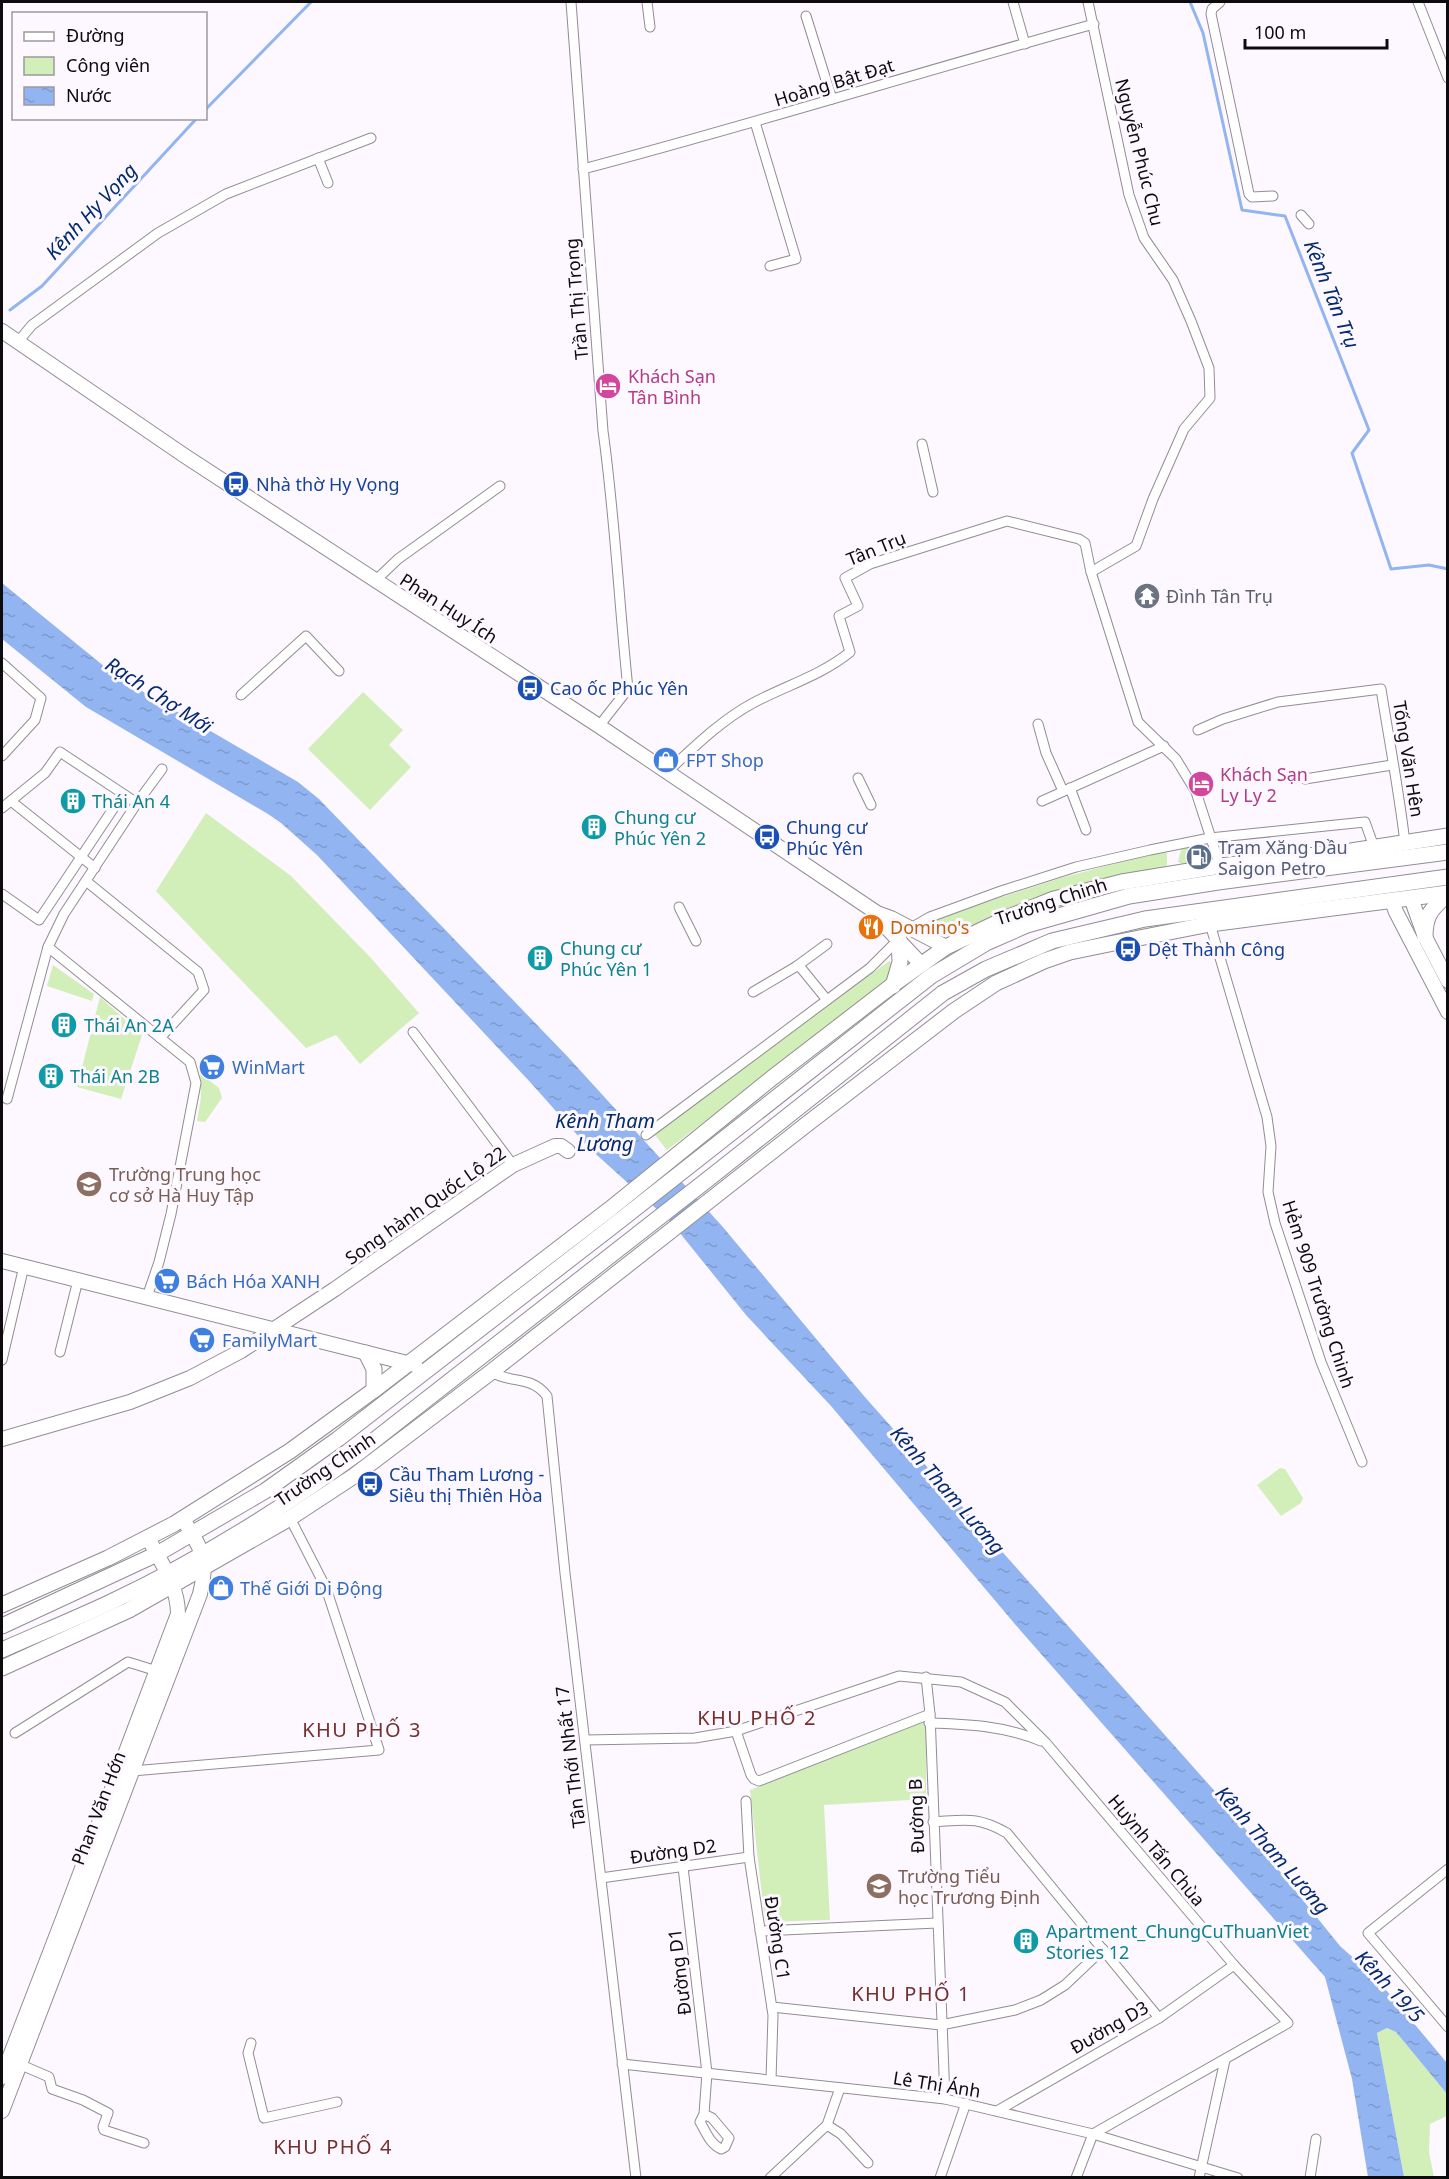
<svg xmlns="http://www.w3.org/2000/svg" width="1449" height="2179" font-family="'Noto Sans',sans-serif">
<style>
.green{fill:#d2efba}
.water{fill:url(#water-ripples)}
.lines{fill:none;stroke-linecap:round;stroke-linejoin:round}
.stream{stroke:#92b5f1;stroke-width:3}
.street-casing{stroke:#928d94;stroke-width:11}
.secondary-casing{stroke:#928d94;stroke-width:16}
.primary-casing{stroke:#928d94;stroke-width:17}
.street{stroke:#fff;stroke-width:9}
.secondary{stroke:#fff;stroke-width:14}
.primary{stroke:#fff;stroke-width:15}
.labels{text-anchor:middle;dominant-baseline:central;stroke-width:6;stroke-linejoin:round;paint-order:stroke}
.street-label{font-size:18px;fill:#0d0b0d;stroke:#fdf7ff}
.hotel-label{font-size:18px;fill:#b23c85;stroke:#fdf7ff;text-anchor:start}
.transit-label{font-size:18px;fill:#164399;stroke:#fdf7ff;text-anchor:start}
.worship-label{font-size:18px;fill:#5b616d;stroke:#fdf7ff;text-anchor:start}
.shop-label{font-size:18px;fill:#366cbe;stroke:#fdf7ff;text-anchor:start}
.culture-label{font-size:18px;fill:#0d838f;stroke:#fdf7ff;text-anchor:start}
.service-label{font-size:18px;fill:#4e5e75;stroke:#fdf7ff;text-anchor:start}
.food-label{font-size:18px;fill:#c56008;stroke:#fdf7ff;text-anchor:start}
.education-label{font-size:18px;fill:#785e54;stroke:#fdf7ff;text-anchor:start}
.water-label{font-size:20px;font-style:italic;fill:#042b6e;stroke:#fdf7ff}
.neighbourhood-label{font-size:20px;letter-spacing:1.5px;fill:#762f2f;stroke:#fdf7ff}
</style>
<defs>
<pattern id="water-ripples" width="26" height="14" patternUnits="userSpaceOnUse" patternTransform="scale(1.5)"><rect width="26" height="14" fill="#92b5f1"/><path d="M2 4q2-2 4 0t4 0M15 11q2-2 4 0t4 0" fill="none" stroke="#7d9acd"/></pattern>
</defs>
<rect width="100%" height="100%" fill="#fdf7ff"/>
<!-- green -->
<g class="green">
<polygon points="363,692 403,730 389,745 411,767 370,810 308,749"/>
<polygon points="206,813 291,876 370,957 419,1013 360,1064 336,1035 306,1048 156,891"/>
<polygon points="1200,844 1205,849 1204,858 1182,864 1178,862 1181,849"/>
<polygon points="1161,851 1167,853 1167,865 1160,870 1056,894 959,931 927,931 919,926 939,917 1061,878"/>
<polygon points="889,961 894,966 891,981 667,1150 654,1134"/>
<polygon points="53,965 94,994 92,1001 47,986"/>
<polygon points="100,997 142,1035 121,1099 77,1087"/>
<polygon points="200,1073 219,1088 222,1098 205,1122 197,1121 201,1097"/>
<polygon points="1280,1468 1285,1469 1303,1498 1301,1503 1281,1516 1257,1485"/>
<polygon points="926,1720 926,1799 824,1805 830,1920 765,1922 750,1790"/>
<polygon points="1387,2028 1396,2032 1447,2094 1447,2116 1430,2124 1429,2152 1434,2177 1404,2177 1377,2033"/>
</g>
<!-- water -->
<polygon class="water" points="2,583 116,676 298,782 319,799 567,1056 722,1226 864,1396 1219,1796 1340,1946 1376,1978 1447,2063 1447,2094 1396,2032 1387,2028 1377,2033 1404,2177 1368,2177 1352,2079 1325,1977 1020,1630 831,1406 746,1315 671,1222 588,1147 530,1082 317,855 281,823 268,814 86,707 2,639"/>
<g class="lines">
<!-- stream -->
<g class="stream">
<polyline points="1190,2 1203,33 1242,210 1285,216 1369,430 1352,453 1391,569 1429,565 1448,569"/>
<polyline points="206,109 311,2"/>
<polyline points="10,310 42,286 197,118"/>
</g>
<defs>
<g id="street">
<path d="M 571,2 L 603,431 C 615,517 619,603 628,689 L 599,726"/>
<polyline points="647,2 650,27"/>
<polyline points="1013,2 1025,44"/>
<polyline points="1088,2 1129,195 1144,238 1173,280 1191,321 1209,368 1210,398 1184,429 1153,499 1136,546 1091,572"/>
<polyline points="1220,2 1212,9 1211,14 1249,194 1252,197 1273,196"/>
<polyline points="1418,2 1448,78"/>
<polyline points="806,16 832,99"/>
<polyline points="755,122 796,259 770,266"/>
<polyline points="318,158 328,183"/>
<path d="M 583,169 C 754,124 923,71 1094,24"/>
<polyline points="1301,215 1309,224"/>
<polyline points="17,343 32,325 158,233 226,194 371,138"/>
<polyline points="922,444 933,492"/>
<polyline points="375,581 398,559 500,486"/>
<polyline points="2,663 41,698 35,720 2,756"/>
<polyline points="241,695 306,636 339,671"/>
<polyline points="1038,724 1046,753 1063,791"/>
<path d="M 1198,730 L 1223,719 L 1278,702 L 1381,689 C 1389,740 1399,791 1405,843"/>
<path d="M 666,773 C 693,748 720,721 753,703 C 785,686 822,675 850,652 L 839,616 L 858,606 L 845,578 L 870,564 L 1007,521 L 1079,539 L 1085,543 L 1091,572 L 1138,722 L 1176,759 L 1196,792 L 1220,866"/>
<polyline points="858,778 871,805"/>
<polyline points="1305,779 1392,765"/>
<polyline points="1070,788 1086,830"/>
<polyline points="11,801 95,868"/>
<polyline points="1042,801 1164,746"/>
<polyline points="2,808 45,773 60,752 137,803"/>
<polyline points="86,881 198,972 204,990 160,1038"/>
<polyline points="2,894 39,920 123,794"/>
<polyline points="679,907 696,941"/>
<polyline points="1210,924 1267,1117 1271,1146 1268,1192 1275,1223 1321,1362 1362,1462"/>
<polyline points="909,929 930,917 1001,891 1076,867 1150,850 1210,838 1365,822 1374,847"/>
<polyline points="48,947 190,1062 196,1083 171,1214 159,1262 147,1297"/>
<polyline points="797,966 827,944"/>
<polyline points="753,992 797,966 801,968 827,1000"/>
<polyline points="413,1032 513,1165"/>
<polyline points="7,1099 48,947 64,914 137,803 162,769"/>
<polyline points="646,1135 870,968 899,939"/>
<polyline points="60,1352 78,1280"/>
<polyline points="2,1360 24,1266"/>
<path d="M 491,1372 C 512,1384 531,1375 547,1396 L 565,1573 L 636,2178"/>
<polyline points="926,1677 930,1714 945,2099"/>
<path d="M 929,1723 C 968,1724 1005,1726 1041,1741"/>
<polyline points="736,1731 751,1775 754,1779 759,1781 930,1714"/>
<polyline points="15,1733 128,1662 157,1671"/>
<polyline points="585,1740 695,1738 736,1731 899,1676 961,1682 1005,1702 1046,1743 1234,1965 1288,2023 1093,2134 1076,2178"/>
<polyline points="132,1771 379,1750 326,1588 290,1518"/>
<polyline points="746,1801 749,1857 773,2015 771,2080"/>
<path d="M 933,1822 C 966,1820 977,1816 1007,1833 L 1159,2018"/>
<path d="M 683,1867 L 707,2073 L 704,2114 L 700,2122 C 706,2132 710,2144 721,2149 L 725,2147 L 729,2138 L 712,2118 L 704,2114"/>
<polyline points="1448,1869 1368,1933 1448,2027"/>
<polyline points="601,1878 749,1857"/>
<polyline points="760,1931 937,1923"/>
<polyline points="772,2007 941,2025 1015,2010 1041,2000 1065,1985 1103,1949"/>
<polyline points="251,2043 248,2053 264,2118 337,2102"/>
<polyline points="19,2064 49,2077 52,2089 83,2100 108,2113 103,2127 104,2130 144,2143"/>
<polyline points="622,2064 945,2099 1093,2134 1238,2178"/>
<polyline points="997,2111 1159,2018 1234,1965"/>
<polyline points="827,2125 841,2134 868,2163"/>
<polyline points="770,2178 827,2125 840,2088"/>
<polyline points="940,2178 966,2103"/>
<polyline points="1199,2178 1225,2060"/>
<polyline points="1310,2178 1316,2139"/>
</g>
<g id="secondary">
<polyline points="2,331 185,456 599,726 877,913 891,918 946,947"/>
<polyline points="1411,898 1425,937 1448,981"/>
<polyline points="1392,901 1396,912 1448,1012"/>
<polyline points="877,913 885,926 921,964"/>
<polyline points="2,1261 415,1365"/>
<polyline points="2,1439 130,1402 190,1378 241,1351 335,1289 513,1165 555,1146 561,1146 568,1151"/>
<path d="M 2,2077 L 64,1916 L 178,1614 C 178,1586 161,1562 148,1538"/>
<path d="M 2,2111 L 200,1594 C 209,1556 202,1551 183,1519"/>
</g>
<g id="primary">
<path d="M 1425,937 C 1425,915 1431,909 1448,894"/>
<polyline points="893,986 900,962 899,939"/>
<polyline points="366,1353 374,1369 374,1390"/>
<polyline points="2,1605 108,1558 174,1524 290,1451 374,1390 610,1209 772,1078 894,984 946,947 1009,917 1054,899 1122,882 1220,866 1351,851 1448,836"/>
<polyline points="2,1626 157,1554 265,1491 338,1439 618,1222 931,976 986,943 1027,925 1129,896 1218,882 1448,852"/>
<path d="M 2,1650 C 38,1634 75,1619 111,1602 C 198,1561 280,1510 358,1453 L 712,1176 L 943,993 L 986,969 L 1052,941 L 1145,919 L 1448,877"/>
<polyline points="2,1668 129,1610 290,1518 354,1476 491,1372 807,1124 954,1011 996,983 1044,961 1070,952 1109,944 1210,924 1448,893"/>
</g>
</defs>
<!-- street casing -->
<use href="#street" class="street-casing"/>
<!-- secondary casing -->
<use href="#secondary" class="secondary-casing"/>
<!-- primary casing -->
<use href="#primary" class="primary-casing"/>
<!-- street -->
<use href="#street" class="street"/>
<!-- secondary -->
<use href="#secondary" class="secondary"/>
<!-- primary -->
<use href="#primary" class="primary"/>
</g>
<!-- icons -->
<defs>
<symbol id="hotel-disc" viewBox="-11 -11 22 22"><circle r="9.5" fill="#d1479c" stroke="#fdf7ff"/><path d="M-6-4.5h1.5V1H6V5H4.5V3h-9V5H-6ZM-4 0a1.8 1.8 0 1 1 3.6 0ZM.5 0V-2.5h3Q6-2.5 6 0Z" fill="#fff"/></symbol>
<symbol id="bus-disc" viewBox="-11 -11 22 22"><circle r="9.5" fill="#1a4fb4" stroke="#fdf7ff"/><path d="M-5-6H5V4H4V6H2V4H-2V6H-4V4H-5ZM-3.5-4V0h7V-4ZM-3.5 1.2v1.5H-2V1.2ZM2 1.2v1.5H3.5V1.2Z" fill="#fff"/></symbol>
<symbol id="temple-disc" viewBox="-11 -11 22 22"><circle r="9.5" fill="#6b7280" stroke="#fdf7ff"/><path d="M0-6L5-2H3V0L6.5 2.5H4V6H1.5V3h-3V6H-4V2.5H-6.5L-3 0V-2H-5Z" fill="#fff"/></symbol>
<symbol id="shop-disc" viewBox="-11 -11 22 22"><circle r="9.5" fill="#3f7fe0" stroke="#fdf7ff"/><path d="M-5-2.5h2.3a2.7 3.5 0 0 1 5.4 0H5L5.5 6h-11ZM-1.5-2.5h3a1.5 2.3 0 0 0-3 0Z" fill="#fff"/></symbol>
<symbol id="building-disc" viewBox="-11 -11 22 22"><circle r="9.5" fill="#0f9aa8" stroke="#fdf7ff"/><path d="M-4-6H4V6H1V3H-1V6H-4ZM-2.5-4.3h1.7v1.8h-1.7ZM.8-4.3h1.7v1.8H.8ZM-2.5-1h1.7V.8h-1.7ZM.8-1h1.7V.8H.8Z" fill="#fff"/></symbol>
<symbol id="fuel-disc" viewBox="-11 -11 22 22"><circle r="9.5" fill="#5c6f8a" stroke="#fdf7ff"/><path d="M-5.5-6h7V0h2V4h1.3V-2.5L3-4.5l.8-.8L6-3V5H2.5V1h-1V6h-7ZM-4.2-4.7v3.2H.2V-4.7Z" fill="#fff"/></symbol>
<symbol id="restaurant-disc" viewBox="-11 -11 22 22"><circle r="9.5" fill="#e8710a" stroke="#fdf7ff"/><path d="M-5-6h1v4h1v-4h1v4h1v-4h1v5L-1.5 .5V6h-2V.5L-5-1ZM5-6V6H3V1.5H1.5Q1.5-4 5-6Z" fill="#fff"/></symbol>
<symbol id="supermarket-disc" viewBox="-11 -11 22 22"><circle r="9.5" fill="#3f7fe0" stroke="#fdf7ff"/><path d="M-6-5.5h2.5l.6 2H6L4.5 2H-2.5L-4.4-4H-6ZM-1.5 3.2a1.3 1.3 0 1 0 .1 0ZM3 3.2a1.3 1.3 0 1 0 .1 0Z" fill="#fff"/></symbol>
<symbol id="school-disc" viewBox="-11 -11 22 22"><circle r="9.5" fill="#8d6e63" stroke="#fdf7ff"/><path d="M0-5L7-2L0 1L-7-2ZM-4 1L0 2.5L4 1V4Q0 6-4 4Z" fill="#fff"/></symbol>
</defs>
<g fill-rule="evenodd">
<use href="#hotel-disc" x="593" y="371" width="30" height="30"/>
<use href="#bus-disc" x="221" y="469" width="30" height="30"/>
<use href="#temple-disc" x="1132" y="581" width="30" height="30"/>
<use href="#bus-disc" x="515" y="673" width="30" height="30"/>
<use href="#shop-disc" x="651" y="745" width="30" height="30"/>
<use href="#hotel-disc" x="1186" y="769" width="30" height="30"/>
<use href="#building-disc" x="58" y="786" width="30" height="30"/>
<use href="#building-disc" x="579" y="812" width="30" height="30"/>
<use href="#bus-disc" x="752" y="822" width="30" height="30"/>
<use href="#fuel-disc" x="1184" y="842" width="30" height="30"/>
<use href="#restaurant-disc" x="856" y="912" width="30" height="30"/>
<use href="#bus-disc" x="1113" y="934" width="30" height="30"/>
<use href="#building-disc" x="525" y="943" width="30" height="30"/>
<use href="#building-disc" x="49" y="1010" width="30" height="30"/>
<use href="#supermarket-disc" x="197" y="1052" width="30" height="30"/>
<use href="#building-disc" x="36" y="1061" width="30" height="30"/>
<use href="#school-disc" x="74" y="1169" width="30" height="30"/>
<use href="#supermarket-disc" x="152" y="1266" width="30" height="30"/>
<use href="#supermarket-disc" x="187" y="1325" width="30" height="30"/>
<use href="#bus-disc" x="355" y="1469" width="30" height="30"/>
<use href="#shop-disc" x="206" y="1573" width="30" height="30"/>
<use href="#school-disc" x="864" y="1871" width="30" height="30"/>
<use href="#building-disc" x="1011" y="1926" width="30" height="30"/>
</g>
<g class="labels">
<!-- street labels -->
<g class="street-label">
<text transform="translate(834 82) rotate(-17)">Hoàng Bật Đạt</text>
<text transform="translate(1140 152) rotate(76)">Nguyễn Phúc Chu</text>
<text transform="translate(576 299) rotate(-95)">Trần Thị Trọng</text>
<text transform="translate(876 548) rotate(-22)">Tân Trụ</text>
<text transform="translate(449 608) rotate(33)">Phan Huy Ích</text>
<text transform="translate(1409 759) rotate(81)">Tống Văn Hên</text>
<text transform="translate(1051 901) rotate(-18)">Trường Chinh</text>
<text transform="translate(425 1205) rotate(-35)">Song hành Quốc Lộ 22</text>
<text transform="translate(1319 1294) rotate(72)">Hẻm 909 Trường Chinh</text>
<text transform="translate(325 1469) rotate(-34)">Trường Chinh</text>
<text transform="translate(570 1757) rotate(-97)">Tân Thới Nhất 17</text>
<text transform="translate(98 1808) rotate(-69)">Phan Văn Hớn</text>
<text transform="translate(916 1816) rotate(-92)">Đường B</text>
<text transform="translate(1157 1850) rotate(50)">Huỳnh Tấn Chùa</text>
<text transform="translate(673 1851) rotate(-8)">Đường D2</text>
<text transform="translate(778 1938) rotate(81)">Đường C1</text>
<text transform="translate(679 1972) rotate(-97)">Đường D1</text>
<text transform="translate(1109 2027) rotate(-30)">Đường D3</text>
<text transform="translate(937 2084) rotate(9)">Lê Thị Ánh</text>
</g>
<!-- hotel labels -->
<g class="hotel-label">
<text x="628" y="376">Khách Sạn<tspan x="628" dy="21">Tân Bình</tspan></text>
<text x="1220" y="774">Khách Sạn<tspan x="1220" dy="21">Ly Ly 2</tspan></text>
</g>
<!-- transit labels -->
<g class="transit-label">
<text x="256" y="484">Nhà thờ Hy Vọng</text>
<text x="550" y="688">Cao ốc Phúc Yên</text>
<text x="786" y="827">Chung cư<tspan x="786" dy="21">Phúc Yên</tspan></text>
<text x="1148" y="949">Dệt Thành Công</text>
<text x="389" y="1474">Cầu Tham Lương -<tspan x="389" dy="21">Siêu thị Thiên Hòa</tspan></text>
</g>
<!-- worship labels -->
<g class="worship-label">
<text x="1166" y="596">Đình Tân Trụ</text>
</g>
<!-- shop labels -->
<g class="shop-label">
<text x="686" y="760">FPT Shop</text>
<text x="232" y="1067">WinMart</text>
<text x="186" y="1281">Bách Hóa XANH</text>
<text x="222" y="1340">FamilyMart</text>
<text x="240" y="1588">Thế Giới Di Động</text>
</g>
<!-- culture labels -->
<g class="culture-label">
<text x="92" y="801">Thái An 4</text>
<text x="614" y="817">Chung cư<tspan x="614" dy="21">Phúc Yên 2</tspan></text>
<text x="560" y="948">Chung cư<tspan x="560" dy="21">Phúc Yên 1</tspan></text>
<text x="84" y="1025">Thái An 2A</text>
<text x="70" y="1076">Thái An 2B</text>
<text x="1046" y="1931">Apartment_ChungCuThuanViet<tspan x="1046" dy="21">Stories 12</tspan></text>
</g>
<!-- service labels -->
<g class="service-label">
<text x="1218" y="847">Trạm Xăng Dầu<tspan x="1218" dy="21">Saigon Petro</tspan></text>
</g>
<!-- food labels -->
<g class="food-label">
<text x="890" y="927">Domino's</text>
</g>
<!-- education labels -->
<g class="education-label">
<text x="109" y="1174">Trường Trung học<tspan x="109" dy="21">cơ sở Hà Huy Tập</tspan></text>
<text x="898" y="1876">Trường Tiểu<tspan x="898" dy="21">học Trương Định</tspan></text>
</g>
<!-- water labels -->
<g class="water-label">
<text transform="translate(91 211) rotate(-47)">Kênh Hy Vọng</text>
<text transform="translate(1332 294) rotate(68)">Kênh Tân Trụ</text>
<text transform="translate(159 695) rotate(33)">Rạch Chợ Mới</text>
<text x="605" y="1120">Kênh Tham<tspan x="605" dy="23">Lương</tspan></text>
<text transform="translate(948 1490) rotate(49)">Kênh Tham Lương</text>
<text transform="translate(1273 1850) rotate(49)">Kênh Tham Lương</text>
<text transform="translate(1390 1986) rotate(47)">Kênh 19/5</text>
</g>
<!-- neighbourhood labels -->
<g class="neighbourhood-label">
<text x="757" y="1717">KHU PHỐ 2</text>
<text x="362" y="1729">KHU PHỐ 3</text>
<text x="911" y="1993">KHU PHỐ 1</text>
<text x="333" y="2146">KHU PHỐ 4</text>
</g>
</g>
<!-- border -->
<rect width="1449" height="2179" fill="none" stroke="#0d0b0d" stroke-width="6"/>
<!-- legend -->
<rect x="12" y="12" width="195" height="108" fill="#fdf7ff" stroke="#9d999e" stroke-width="1.5"/>
<rect x="24" y="32" width="30" height="9" fill="#ffffff" stroke="#9d999e" stroke-width="1.5"/>
<text x="66" y="42" font-size="18" fill="#0d0b0d">Đường</text>
<rect x="24" y="57" width="30" height="18" fill="#d2efba" stroke="#9d999e" stroke-width="1.5"/>
<text x="66" y="72" font-size="18" fill="#0d0b0d">Công viên</text>
<rect x="24" y="87" width="30" height="18" fill="url(#water-ripples)" stroke="#9d999e" stroke-width="1.5"/>
<text x="66" y="102" font-size="18" fill="#0d0b0d">Nước</text>
<!-- scale -->
<path d="M1245 39v9h142v-9" fill="none" stroke="#0d0b0d" stroke-width="3"/>
<text x="1254" y="39" font-size="18" fill="#0d0b0d" stroke="#fdf7ff" stroke-width="4.5" paint-order="stroke">100 m</text>
</svg>
